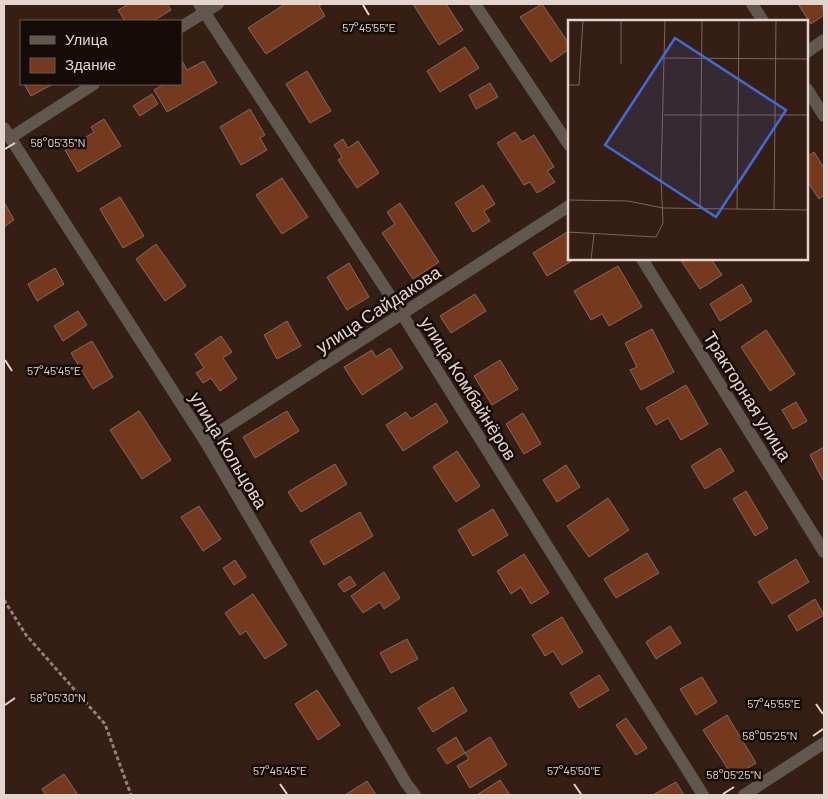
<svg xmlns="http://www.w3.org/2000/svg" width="828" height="799" font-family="Barlow,sans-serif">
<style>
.building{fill:#75391d;stroke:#866a5e}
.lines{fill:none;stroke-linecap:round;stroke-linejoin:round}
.path{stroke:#948078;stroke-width:3;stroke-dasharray:4 2.5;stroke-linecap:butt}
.minor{stroke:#61574f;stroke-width:12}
.ticks{fill:none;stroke:#e4d4cd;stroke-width:2}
.labels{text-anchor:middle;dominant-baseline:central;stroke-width:5;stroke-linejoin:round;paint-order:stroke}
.street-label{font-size:18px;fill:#e4d4cd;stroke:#150b07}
.inset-road{fill:none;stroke:#7b675e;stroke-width:1}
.view{fill:#4569d6;fill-opacity:0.15;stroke:#4569d6;stroke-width:2.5}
.inset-edge{fill:none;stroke:#e4d4cd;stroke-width:2.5}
.ticks-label{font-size:12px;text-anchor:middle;fill:#e4d4cd;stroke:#150b07;stroke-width:5;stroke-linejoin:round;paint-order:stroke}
</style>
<rect width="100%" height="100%" fill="#351e14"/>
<!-- building -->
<g class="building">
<polygon points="129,4 167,4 171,10 153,21 125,21 118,10"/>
<polygon points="285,4 323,4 319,6 325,16 266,54 248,28"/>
<polygon points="413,4 446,4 463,30 439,45"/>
<polygon points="542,4 569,44 569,49 551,62 520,17"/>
<polygon points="798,4 822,4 824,15 811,24"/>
<polygon points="465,47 479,68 440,92 427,71"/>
<polygon points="182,61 187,70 204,61 217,83 167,112 154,90 164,84 181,84"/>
<polygon points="307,71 331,111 310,123 286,84"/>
<polygon points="490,83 498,97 476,109 469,95"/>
<polygon points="24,84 53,84 31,96"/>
<polygon points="152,94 158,104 140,116 133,106"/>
<polygon points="250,109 265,135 260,138 267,150 241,165 220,127"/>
<polygon points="104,119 121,146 78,172 65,150 94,132 91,127"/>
<polygon points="515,132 522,142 534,135 554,167 547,171 555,182 537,193 530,182 524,185 497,143"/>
<polygon points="343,139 348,148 358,141 379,173 357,188 338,160 342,157 334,145"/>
<polygon points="814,152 824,168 824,195 819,199 807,181 807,157"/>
<polygon points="282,178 308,217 282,234 256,195"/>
<polygon points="483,185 495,204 484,211 490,221 473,232 455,203"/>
<polygon points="120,197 144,236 123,248 100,209"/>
<polygon points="4,202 14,220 4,227"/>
<polygon points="400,203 439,262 413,279 382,233 395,224 387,212"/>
<polygon points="569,231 569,259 575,259 547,276 533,253"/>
<polygon points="156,244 186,286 165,301 136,259"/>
<polygon points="680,259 711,259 722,275 700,289"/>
<polygon points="349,263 369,297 347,310 327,277"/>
<polygon points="618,266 642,307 609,326 602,314 591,320 574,291"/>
<polygon points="55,268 64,284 37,301 28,284"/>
<polygon points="742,284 752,301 720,321 710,304"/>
<polygon points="475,294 486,311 451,333 440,316"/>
<polygon points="78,311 87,325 63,341 54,326"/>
<polygon points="287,321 301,346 277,359 264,335"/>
<polygon points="652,329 674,372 641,390 630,370 637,367 625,343"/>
<polygon points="766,330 795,374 770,391 741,347"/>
<polygon points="221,336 232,352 223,358 237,379 220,391 211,378 203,383 196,373 204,368 195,354"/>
<polygon points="92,341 113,377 93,389 71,353"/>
<polygon points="390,348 403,368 362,395 344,367 372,350 376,357"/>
<polygon points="500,360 518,389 492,405 474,376"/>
<polygon points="686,385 708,424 681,440 668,418 656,425 646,408"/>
<polygon points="796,402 807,421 793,429 782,410"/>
<polygon points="436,403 448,422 403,451 386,425 406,412 411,419"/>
<polygon points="139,411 171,460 142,479 110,430"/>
<polygon points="287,411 299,431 255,458 243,437"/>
<polygon points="523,413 541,444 524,454 506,424"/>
<polygon points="824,447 824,482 810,455"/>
<polygon points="720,448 734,471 705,489 691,466"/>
<polygon points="457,451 480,486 456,502 433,467"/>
<polygon points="335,464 347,484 301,512 288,492"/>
<polygon points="566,465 580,487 557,502 543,480"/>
<polygon points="746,491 768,528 755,536 733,499"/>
<polygon points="608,498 629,530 589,557 567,526"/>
<polygon points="199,506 221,539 203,551 181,517"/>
<polygon points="493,509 508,535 473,556 458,530"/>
<polygon points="360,512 373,536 324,565 310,541"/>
<polygon points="647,553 659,573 616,598 604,579"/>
<polygon points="524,554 549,593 531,604 521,587 511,594 497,571"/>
<polygon points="796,559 809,582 772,604 758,582"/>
<polygon points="235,560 246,577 234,585 223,568"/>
<polygon points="384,572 400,598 384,609 380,602 363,613 351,596"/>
<polygon points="350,576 356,585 344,592 338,584"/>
<polygon points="253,594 287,645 265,659 246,631 240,635 225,613"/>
<polygon points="815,599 824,615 797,631 788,616"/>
<polygon points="562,617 583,652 562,665 553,651 545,656 532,635"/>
<polygon points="670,626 681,643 656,659 646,642"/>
<polygon points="407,639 418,659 391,673 380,653"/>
<polygon points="599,675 609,690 579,708 570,693"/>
<polygon points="702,677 717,702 696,715 680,689"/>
<polygon points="453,687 467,711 433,732 418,708"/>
<polygon points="317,690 340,725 318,740 295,704"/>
<polygon points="727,715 756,763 733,777 703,730"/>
<polygon points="626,718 647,748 636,755 616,725"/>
<polygon points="456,737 465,753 447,764 437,749"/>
<polygon points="490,737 507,765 470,788 457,766 469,759 465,753"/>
<polygon points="64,774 78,795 46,795 42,789"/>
<polygon points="500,780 510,795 477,795"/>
<polygon points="367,781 376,795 345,795"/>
<polygon points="676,782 684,795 653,795"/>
</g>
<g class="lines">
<!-- path -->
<polyline class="path" points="4,600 26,635 105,724 131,795"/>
<!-- minor -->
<g class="minor">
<polyline points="199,4 402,314 703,795"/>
<polyline points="475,4 569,145"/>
<polyline points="752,4 763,21"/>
<polyline points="181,27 218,4"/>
<polyline points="807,52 824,40"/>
<polyline points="807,89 824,116"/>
<polyline points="4,128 205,441 406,783 415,795"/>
<polyline points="10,138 94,84"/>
<polyline points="642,259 824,552"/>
<polyline points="205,441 569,206"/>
<polyline points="744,795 824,743"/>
</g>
</g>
<!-- ticks -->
<path class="ticks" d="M 363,5 L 369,15M 5,149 L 15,143M 5,360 L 12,371M 816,704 L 823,714M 5,705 L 15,698M 813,736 L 823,729M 280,784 L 287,794M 574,784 L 581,794M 723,794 L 734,787"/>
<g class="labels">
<!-- street labels -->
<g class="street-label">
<text transform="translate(378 309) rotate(-33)">улица Сайдакова</text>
<text transform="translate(469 388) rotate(58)">улица Комбайнёров</text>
<text transform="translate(748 396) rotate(58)">Тракторная улица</text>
<text transform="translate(229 450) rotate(59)">улица Кольцова</text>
</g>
</g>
<!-- overview -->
<g transform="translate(568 20)">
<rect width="240" height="240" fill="#351e14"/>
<path class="inset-road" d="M 96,38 L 240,39M 53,44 L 53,0M 0,65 L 11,65 L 15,0M 96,95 L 240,95M 0,180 L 60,181 L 95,188 L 240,190M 132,189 L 134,0M 169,189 L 171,0M 206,190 L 208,0M 0,212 L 88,217 L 95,203 L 93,158 L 97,0M 23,240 L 26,214"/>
<path class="view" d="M 107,18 L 218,90 L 148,197 L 37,125 Z"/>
<rect width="240" height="240" class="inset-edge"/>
</g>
<g class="ticks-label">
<text x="369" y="32">57°45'55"E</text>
<text x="58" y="147">58°05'35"N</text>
<text x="54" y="375">57°45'45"E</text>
<text x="58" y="702">58°05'30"N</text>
<text x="774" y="708">57°45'55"E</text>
<text x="770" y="740">58°05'25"N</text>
<text x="280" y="775">57°45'45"E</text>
<text x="574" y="775">57°45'50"E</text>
<text x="734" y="779">58°05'25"N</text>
</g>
<!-- border -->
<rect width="828" height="799" fill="none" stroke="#e4d4cd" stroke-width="10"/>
<!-- legend -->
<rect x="20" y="20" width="162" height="65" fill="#150b07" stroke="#685b56"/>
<rect x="30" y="36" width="25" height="8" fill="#61574f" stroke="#685b56"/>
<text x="65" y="45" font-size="15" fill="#e4d4cd">Улица</text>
<rect x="30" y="58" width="25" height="15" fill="#75391d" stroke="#685b56"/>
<text x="65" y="70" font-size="15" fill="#e4d4cd">Здание</text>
</svg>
